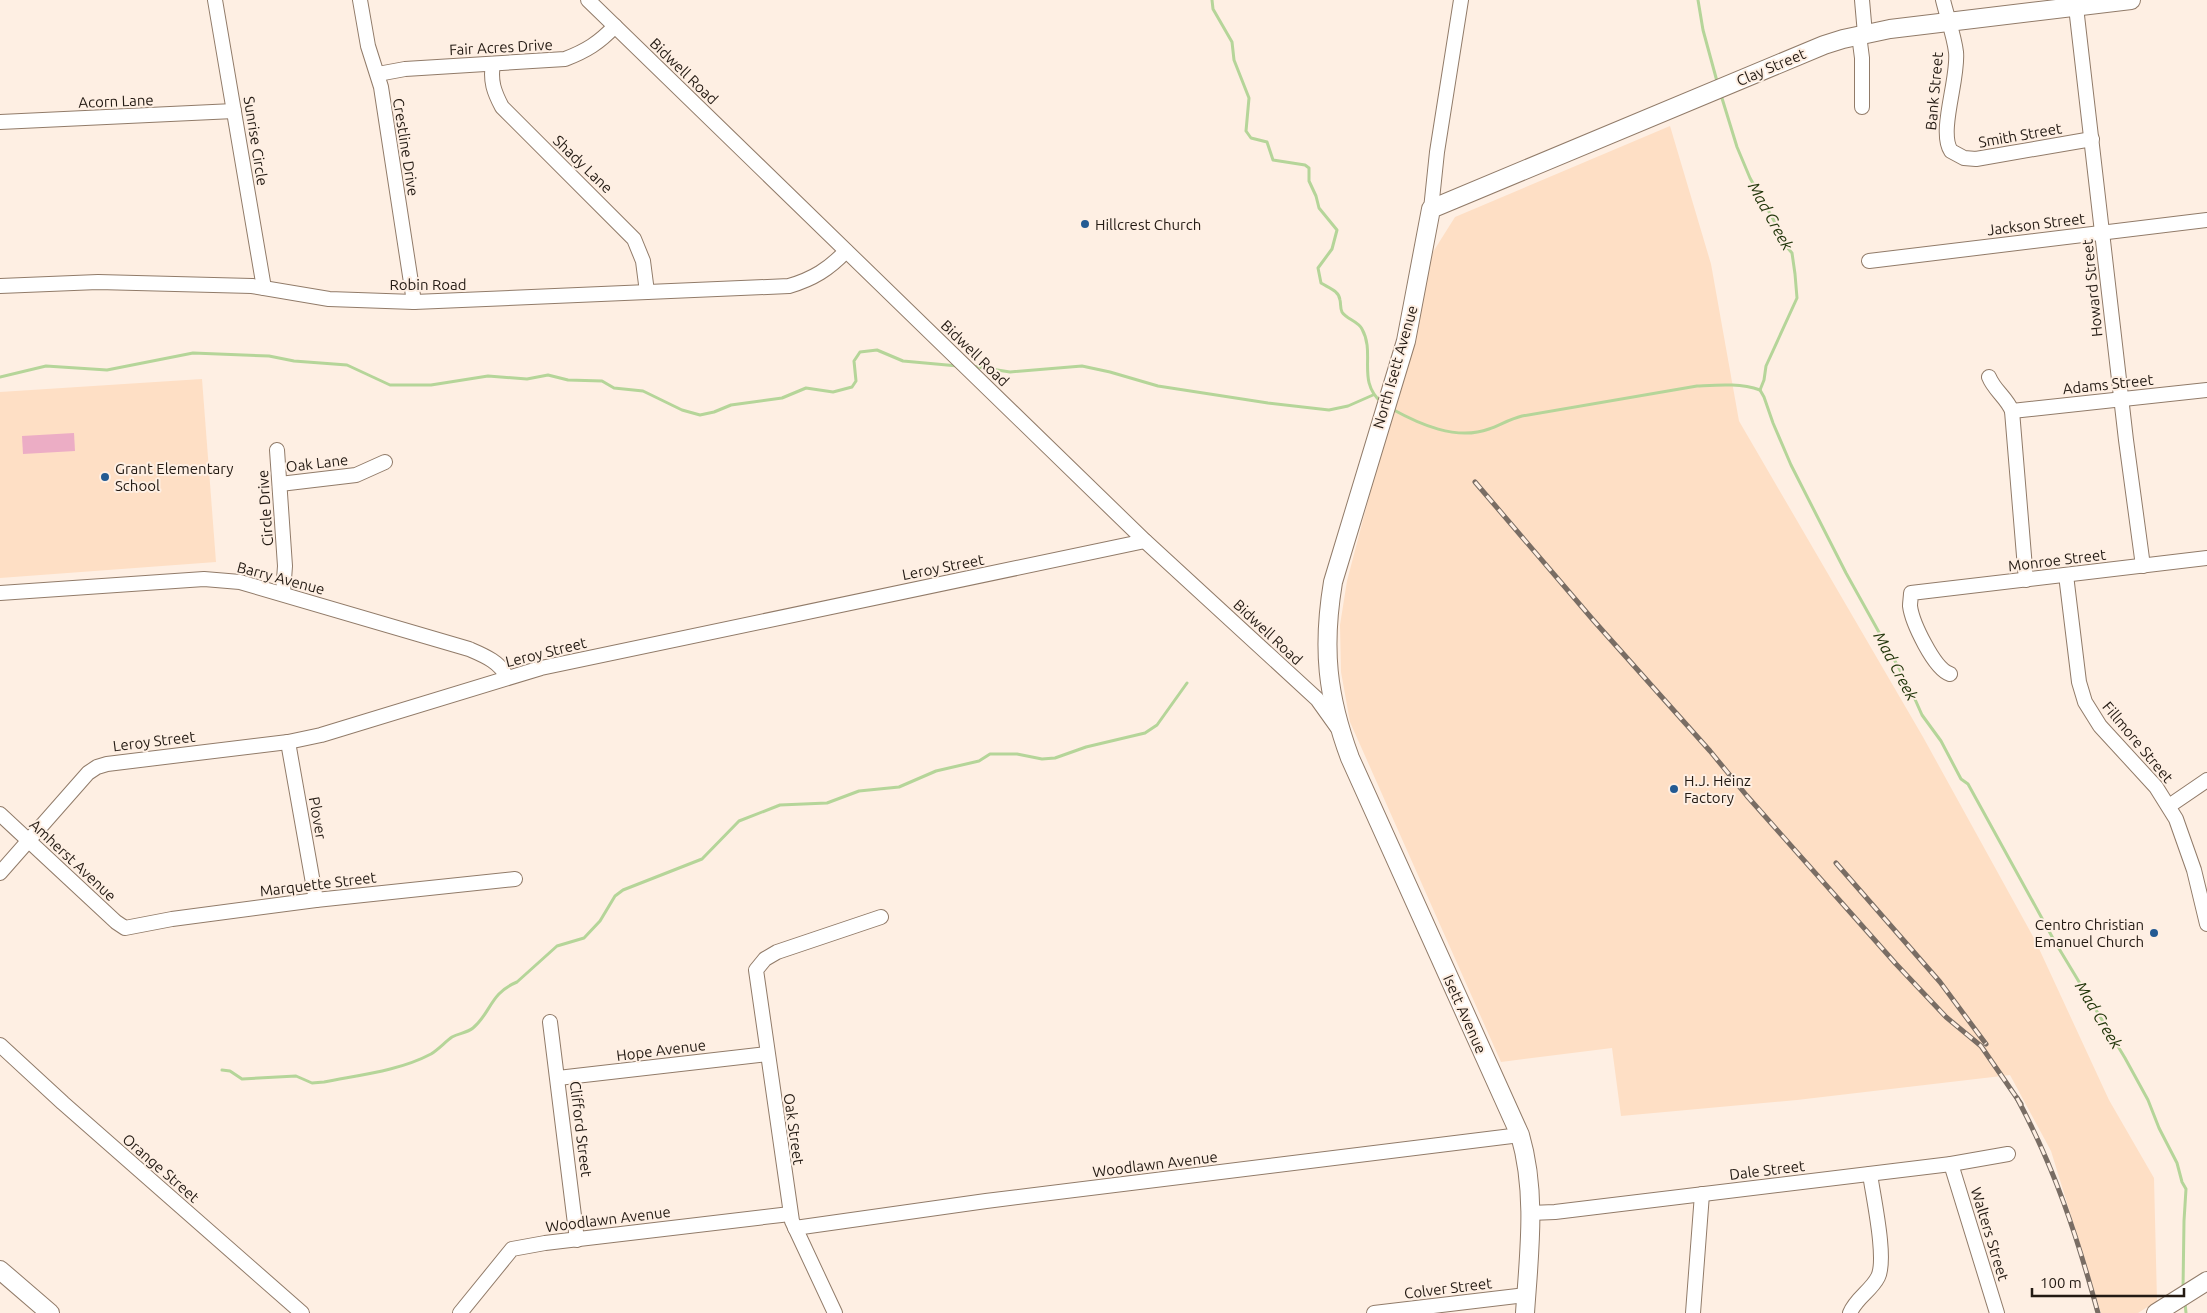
<svg xmlns="http://www.w3.org/2000/svg" width="2207" height="1313" font-family="Ubuntu,sans-serif">
<style>
.built{fill:#fedfc5}
.green{fill:#ecadc5}
.lines{fill:none;stroke-linecap:round;stroke-linejoin:round}
.stream{stroke:#b5d599;stroke-width:3}
.minor-casing{stroke:#917b69;stroke-width:16}
.major-casing{stroke:#917b69;stroke-width:20}
.minor{stroke:#fff;stroke-width:14}
.major{stroke:#fff;stroke-width:18}
.rail-casing{stroke:#796d64;stroke-width:5}
.rail{stroke:#feefe3;stroke-width:3;stroke-dasharray:9;stroke-linecap:butt}
.poi-dot{fill:#235a92;stroke:#feefe3;stroke-width:2}
.labels{text-anchor:middle;dominant-baseline:central;stroke-width:4;stroke-linejoin:round;paint-order:stroke}
.street-label{font-size:15px;fill:#231a13;stroke:#feefe3}
.poi-label{font-size:15px;fill:#231a13;stroke:#feefe3;text-anchor:start}
.water-label{font-size:16px;font-style:italic;fill:#23370c;stroke:#feefe3}
</style>
<rect width="100%" height="100%" fill="#feefe3"/>
<!-- built -->
<g class="built">
<polygon points="1670,126 1711,264 1739,421 1923,737 2035,940 2109,1100 2154,1178 2157,1301 2138,1313 2101,1313 2051,1151 2010,1075 1797,1100 1621,1116 1612,1048 1501,1062 1350,722 1341,672 1340,625 1347,581 1433,252 1455,217"/>
<polygon points="202,379 216,562 0,578 0,392"/>
</g>
<!-- green -->
<polygon class="green" points="74,433 75,451 23,454 22,436"/>
<g class="lines">
<!-- stream -->
<g class="stream">
<path d="M 1212,0 L 1213,9 L 1232,42 L 1234,60 L 1249,98 L 1246,131 L 1251,138 L 1267,142 L 1273,160 L 1305,165 L 1309,168 L 1309,181 L 1316,196 L 1319,208 L 1337,230 L 1332,249 L 1318,268 L 1321,283 C 1329,288 1339,291 1340,300 C 1341,304 1340,308 1342,312 C 1346,319 1358,321 1362,329 C 1376,354 1356,381 1382,403"/>
<polyline points="1698,0 1703,30 1718,85"/>
<polyline points="1721,95 1737,147 1750,178 1782,235 1786,246 1792,253 1795,274 1797,298 1766,366 1764,380 1760,390"/>
<polyline points="972,366 1010,372 1082,366 1110,372 1158,386 1268,403 1329,410 1348,406 1373,395"/>
<polyline points="0,377 46,366 107,370 193,353 269,356 294,361 347,365 390,385 431,385 488,376 527,379 548,375 568,380 602,381 614,388 643,391 682,410 700,415 714,412 731,405 782,398 806,388 833,392 852,387 856,381 854,361 860,352 877,350 903,361 958,366"/>
<polyline points="1760,390 1764,397 1773,423 1791,465 1846,573 1910,688 1922,715 1941,741 1961,779 1968,784 2055,942 2125,1058 2148,1100 2159,1128 2177,1163 2182,1182 2186,1189 2184,1221 2183,1289"/>
<path d="M 1392,409 C 1419,424 1456,441 1489,429 C 1500,425 1510,419 1522,416 L 1697,386 C 1718,385 1740,383 1760,390"/>
<path d="M 222,1070 L 230,1071 L 242,1079 L 296,1076 L 312,1083 L 324,1082 C 359,1075 399,1071 431,1054 C 439,1049 445,1042 452,1037 C 459,1033 467,1033 473,1028 C 491,1013 490,993 517,982 L 557,946 L 584,938 L 600,921 L 615,896 L 623,890 L 702,859 L 739,821 L 780,805 L 827,803 L 859,791 L 899,787 L 936,771 L 979,761 L 990,754 L 1017,754 L 1042,759 L 1055,758 L 1086,747 L 1145,733 L 1157,725 L 1187,683"/>
<polyline points="2185,1303 2186,1313"/>
</g>
<defs>
<g id="minor">
<polyline points="215,0 264,288"/>
<polyline points="360,0 368,46 381,87 414,302"/>
<polyline points="588,0 1145,541 1317,699 1337,727"/>
<polyline points="1862,0 1865,34"/>
<path d="M 1943,0 C 1947,17 1954,35 1956,52 C 1959,78 1938,132 1951,151 L 1964,158 L 1976,159 L 2092,139"/>
<polyline points="2076,7 2126,440 2143,566"/>
<polyline points="1859,35 1862,58 1862,107"/>
<path d="M 493,64 C 490,81 494,92 502,107 L 634,239 L 643,261 L 647,292"/>
<path d="M 378,74 L 405,69 L 565,59 C 586,51 599,43 615,26"/>
<polyline points="0,122 234,111"/>
<polyline points="1431,209 1437,152 1461,0"/>
<polyline points="1869,261 2207,220"/>
<path d="M 0,286 L 98,282 L 252,286 L 329,299 L 414,302 L 789,286 C 813,279 829,269 846,251"/>
<path d="M 1989,377 C 1994,390 2007,398 2012,411 L 2026,580"/>
<polyline points="2012,411 2207,390"/>
<polyline points="277,450 285,566 283,593"/>
<polyline points="280,484 356,475 385,462"/>
<polyline points="2066,575 2079,682 2085,702 2100,726 2156,787 2176,819 2194,870 2207,924"/>
<path d="M 0,593 L 204,579 L 240,582 L 469,649 C 483,655 501,662 507,678"/>
<path d="M 1950,674 C 1934,669 1912,622 1910,606 C 1910,602 1911,597 1911,593 L 2207,558"/>
<polyline points="288,742 316,900"/>
<polyline points="2169,806 2207,780"/>
<polyline points="0,814 116,922 125,928 172,919 316,900 515,879"/>
<polyline points="0,873 88,773 97,767 107,764 288,742 321,735 541,668 1145,541"/>
<polyline points="550,1022 577,1240"/>
<polyline points="0,1045 63,1103 302,1313"/>
<polyline points="558,1078 767,1054"/>
<polyline points="1951,1164 1997,1313"/>
<polyline points="1530,1213 1555,1212 1951,1164 2008,1154"/>
<polyline points="795,1228 986,1201 1520,1135"/>
<polyline points="460,1313 512,1249 545,1243 790,1214"/>
<polyline points="835,1313 792,1221 756,970 765,959 777,952 881,917"/>
<polyline points="1374,1313 1526,1295"/>
<polyline points="1693,1313 1702,1194"/>
<path d="M 1850,1313 C 1856,1298 1871,1291 1878,1277 C 1887,1259 1873,1196 1870,1174"/>
</g>
<g id="major">
<polyline points="0,1270 50,1313"/>
<path d="M 1525,1313 C 1529,1254 1537,1193 1520,1135 L 1350,758 C 1327,696 1322,648 1333,582 L 1406,341 L 1431,209 L 1824,45 L 1843,39 L 1890,29 L 2131,0"/>
<polyline points="2156,1313 2207,1281"/>
</g>
</defs>
<!-- minor casing -->
<use href="#minor" class="minor-casing"/>
<!-- major casing -->
<use href="#major" class="major-casing"/>
<!-- minor -->
<use href="#minor" class="minor"/>
<!-- major -->
<use href="#major" class="major"/>
<defs>
<g id="rail">
<polyline points="1475,482 1594,621 1710,751 1747,796 1896,964 1946,1017 1981,1046 2021,1104"/>
<polyline points="1836,863 1940,982 1986,1044"/>
<path d="M 2017,1098 C 2055,1169 2077,1236 2098,1313"/>
</g>
</defs>
<!-- rail casing -->
<use href="#rail" class="rail-casing"/>
<!-- rail -->
<use href="#rail" class="rail"/>
</g>
<!-- markers -->
<g class="poi-dot">
<circle cx="1085" cy="224" r="5"/>
<circle cx="105" cy="477" r="5"/>
<circle cx="1674" cy="789" r="5"/>
<circle cx="2154" cy="933" r="5"/>
</g>
<g class="labels">
<!-- street labels -->
<g class="street-label">
<text transform="translate(501 47) rotate(-3)">Fair Acres Drive</text>
<text transform="translate(1771 67) rotate(-23)">Clay Street</text>
<text transform="translate(684 71) rotate(44)">Bidwell Road</text>
<text transform="translate(1934 91) rotate(-85)">Bank Street</text>
<text transform="translate(116 101) rotate(-2)">Acorn Lane</text>
<text transform="translate(2020 135) rotate(-10)">Smith Street</text>
<text transform="translate(256 141) rotate(81)">Sunrise Circle</text>
<text transform="translate(406 147) rotate(81)">Crestline Drive</text>
<text transform="translate(583 164) rotate(44)">Shady Lane</text>
<text transform="translate(2036 224) rotate(-7)">Jackson Street</text>
<text x="428" y="284">Robin Road</text>
<text transform="translate(2092 288) rotate(-96)">Howard Street</text>
<text transform="translate(975 353) rotate(44)">Bidwell Road</text>
<text transform="translate(1395 367) rotate(-74)">North Isett Avenue</text>
<text transform="translate(2108 384) rotate(-6)">Adams Street</text>
<text transform="translate(317 463) rotate(-7)">Oak Lane</text>
<text transform="translate(265 508) rotate(-94)">Circle Drive</text>
<text transform="translate(2057 560) rotate(-7)">Monroe Street</text>
<text transform="translate(943 567) rotate(-11)">Leroy Street</text>
<text transform="translate(281 578) rotate(15)">Barry Avenue</text>
<text transform="translate(1268 632) rotate(43)">Bidwell Road</text>
<text transform="translate(546 652) rotate(-14)">Leroy Street</text>
<text transform="translate(154 741) rotate(-7)">Leroy Street</text>
<text transform="translate(2138 742) rotate(50)">Fillmore Street</text>
<text transform="translate(318 818) rotate(80)">Plover</text>
<text transform="translate(73 860) rotate(43)">Amherst Avenue</text>
<text transform="translate(318 884) rotate(-7)">Marquette Street</text>
<text transform="translate(1465 1014) rotate(66)">Isett Avenue</text>
<text transform="translate(661 1050) rotate(-7)">Hope Avenue</text>
<text transform="translate(581 1129) rotate(83)">Clifford Street</text>
<text transform="translate(794 1129) rotate(82)">Oak Street</text>
<text transform="translate(1155 1164) rotate(-7)">Woodlawn Avenue</text>
<text transform="translate(161 1168) rotate(41)">Orange Street</text>
<text transform="translate(1767 1170) rotate(-7)">Dale Street</text>
<text transform="translate(608 1219) rotate(-7)">Woodlawn Avenue</text>
<text transform="translate(1990 1234) rotate(73)">Walters Street</text>
<text transform="translate(1448 1288) rotate(-7)">Colver Street</text>
</g>
<!-- poi labels -->
<g class="poi-label">
<text x="1095" y="224">Hillcrest Church</text>
<text x="115" y="468">Grant Elementary<tspan x="115" dy="17">School</tspan></text>
<text x="1684" y="780">H.J. Heinz<tspan x="1684" dy="17">Factory</tspan></text>
<text x="2144" y="924" text-anchor="end">Centro Christian<tspan x="2144" dy="17">Emanuel Church</tspan></text>
</g>
<!-- water labels -->
<g class="water-label">
<text transform="translate(1771 216) rotate(61)">Mad Creek</text>
<text transform="translate(1896 666) rotate(62)">Mad Creek</text>
<text transform="translate(2099 1015) rotate(59)">Mad Creek</text>
</g>
</g>
<!-- scale -->
<path d="M2032 1288v8h152v-8" fill="none" stroke="#231a13" stroke-width="2.5"/>
<text x="2040" y="1288" font-size="15" fill="#231a13" stroke="#feefe3" stroke-width="4" paint-order="stroke">100 m</text>
</svg>
